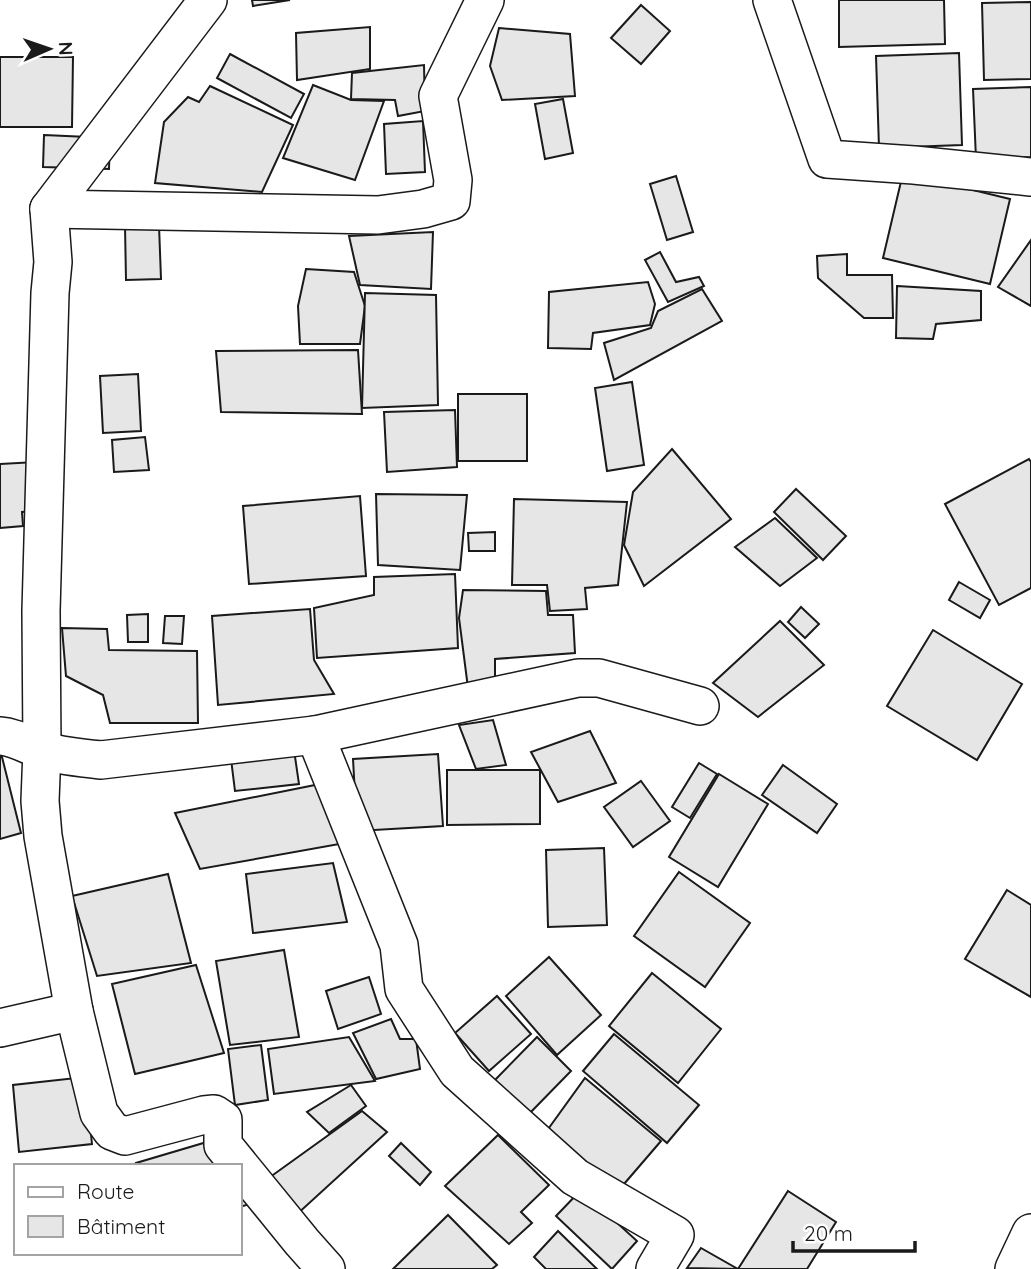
<svg xmlns="http://www.w3.org/2000/svg" width="1031" height="1269" font-family="Quicksand,sans-serif">
<style>
.building{fill:#e6e6e6;stroke:#1a1a1a;stroke-width:2}
.lines{fill:none;stroke-linecap:round;stroke-linejoin:round}
.minor-casing{stroke:#1a1a1a;stroke-width:40}
.minor{stroke:#fff;stroke-width:37}
</style>
<rect width="100%" height="100%" fill="#fff"/>
<!-- building -->
<g class="building">
<polygon points="252,0 290,0 253,6"/>
<polygon points="839,0 944,0 945,44 839,47"/>
<polygon points="1031,2 1031,79 984,80 982,3"/>
<polygon points="641,5 670,31 641,64 611,38"/>
<polygon points="370,27 370,69 297,80 296,33"/>
<polygon points="499,28 570,34 575,96 502,100 490,66"/>
<polygon points="959,53 962,145 879,148 876,56"/>
<polygon points="230,54 304,94 291,118 217,78"/>
<polygon points="0,57 73,57 72,127 0,127"/>
<polygon points="424,65 425,111 398,116 395,100 351,99 352,73"/>
<polygon points="313,85 351,100 384,101 355,180 283,158"/>
<polygon points="210,86 293,125 262,192 155,183 164,122 188,97 199,102"/>
<polygon points="1031,87 1031,157 976,159 973,89"/>
<polygon points="563,99 573,153 545,159 535,104"/>
<polygon points="423,121 425,172 386,174 384,124"/>
<polygon points="44,135 110,138 109,169 43,167"/>
<polygon points="903,173 1010,199 990,284 883,258"/>
<polygon points="676,176 693,232 667,240 650,184"/>
<polygon points="159,225 161,279 126,280 125,226"/>
<polygon points="433,232 431,289 360,285 349,236"/>
<polygon points="1031,240 1031,306 998,287"/>
<polygon points="660,252 676,282 699,277 704,286 668,302 645,260"/>
<polygon points="847,254 847,275 892,275 893,318 864,318 818,278 817,256"/>
<polygon points="306,269 354,272 365,306 360,344 300,344 298,306"/>
<polygon points="648,282 655,304 650,325 593,333 591,349 548,348 549,292"/>
<polygon points="897,286 981,291 981,320 936,324 933,339 896,338"/>
<polygon points="702,289 722,321 614,380 604,343 651,328 658,311"/>
<polygon points="365,293 436,295 438,405 362,408"/>
<polygon points="358,350 362,414 221,412 216,351"/>
<polygon points="138,374 141,431 103,433 100,376"/>
<polygon points="632,382 644,465 607,471 595,388"/>
<rect x="458" y="394" width="69" height="67"/>
<polygon points="455,410 457,467 387,472 384,412"/>
<polygon points="145,437 149,470 114,472 112,440"/>
<polygon points="672,449 731,519 644,586 624,545 633,492"/>
<polygon points="1029,459 1031,462 1031,588 999,605 945,504"/>
<polygon points="36,462 39,511 22,512 23,526 0,528 0,464"/>
<polygon points="796,489 846,536 823,560 774,512"/>
<polygon points="376,494 467,495 460,570 378,565"/>
<polygon points="360,496 366,576 249,584 243,506"/>
<polygon points="514,499 627,502 618,585 585,588 587,609 550,611 547,585 512,585"/>
<polygon points="775,518 817,558 780,586 735,547"/>
<polygon points="495,532 495,551 469,551 468,533"/>
<polygon points="455,574 458,648 317,658 314,608 374,595 374,577"/>
<polygon points="959,582 990,600 980,618 949,600"/>
<polygon points="463,590 546,591 548,615 573,615 575,653 495,659 495,688 468,688 459,618"/>
<polygon points="801,607 819,624 805,638 788,622"/>
<polygon points="310,609 314,660 334,694 218,705 212,616"/>
<polygon points="148,614 148,642 128,642 127,615"/>
<polygon points="165,616 184,616 182,644 163,643"/>
<polygon points="780,621 824,665 758,717 713,683"/>
<polygon points="62,628 107,629 109,650 197,651 198,723 110,723 103,695 66,676"/>
<polygon points="933,630 1022,684 977,760 887,706"/>
<polygon points="493,720 506,765 476,769 459,725"/>
<polygon points="590,731 616,783 558,802 531,752"/>
<polygon points="293,743 299,784 235,791 230,751"/>
<polygon points="438,754 443,826 357,831 353,759"/>
<polygon points="0,757 2,757 21,833 0,839"/>
<polygon points="699,763 717,774 690,818 672,807"/>
<polygon points="783,765 837,804 817,833 762,795"/>
<polygon points="447,770 540,770 540,824 447,825"/>
<polygon points="719,774 768,804 718,887 669,857"/>
<polygon points="641,781 670,821 633,847 604,807"/>
<polygon points="330,782 345,843 200,869 175,813"/>
<polygon points="604,848 607,925 548,927 546,850"/>
<polygon points="333,863 347,922 253,933 246,874"/>
<polygon points="679,872 750,923 705,987 634,936"/>
<polygon points="168,874 191,963 97,976 72,896"/>
<polygon points="1007,890 1031,905 1031,997 965,959"/>
<polygon points="284,950 299,1037 230,1045 216,961"/>
<polygon points="549,957 601,1015 557,1055 506,996"/>
<polygon points="196,965 224,1053 135,1074 112,984"/>
<polygon points="652,973 721,1029 678,1083 609,1026"/>
<polygon points="369,977 381,1014 338,1029 326,991"/>
<polygon points="497,996 531,1034 489,1071 455,1033"/>
<polygon points="391,1019 400,1039 416,1039 420,1069 376,1079 353,1033"/>
<polygon points="614,1034 699,1105 667,1143 583,1071"/>
<polygon points="349,1037 375,1081 274,1094 268,1049"/>
<polygon points="537,1037 571,1071 527,1116 493,1082"/>
<polygon points="261,1045 268,1100 235,1105 228,1049"/>
<polygon points="85,1077 92,1144 19,1152 13,1085"/>
<polygon points="585,1078 661,1141 618,1191 546,1132"/>
<polygon points="351,1085 366,1106 329,1133 307,1112"/>
<polygon points="362,1111 387,1132 294,1217 259,1185"/>
<polygon points="498,1135 549,1185 521,1212 532,1223 509,1244 445,1186"/>
<polygon points="217,1139 232,1166 137,1166 136,1163"/>
<polygon points="401,1143 431,1172 420,1185 389,1156"/>
<polygon points="240,1179 253,1203 240,1207"/>
<polygon points="581,1190 637,1241 612,1269 556,1216"/>
<polygon points="788,1191 836,1222 807,1269 738,1269"/>
<polygon points="448,1215 497,1265 492,1269 393,1269"/>
<polygon points="558,1231 597,1269 546,1269 534,1257"/>
<polygon points="701,1248 738,1269 687,1268"/>
</g>
<g class="lines">
<defs>
<g id="minor">
<polyline points="208,0 49,209 53,262 50,293 41,611 42,750 40,801 43,836 74,1011 99,1113 112,1131 125,1136 204,1115 214,1114 223,1120 223,1145 302,1242 326,1269"/>
<polyline points="772,0 827,159 914,165 1031,177"/>
<polyline points="49,209 378,215 423,209 451,201 453,180 438,96 485,0"/>
<polyline points="315,735 399,945 404,989 457,1071 575,1177 675,1235 655,1269"/>
<path d="M 0,736 C 15,737 29,746 44,751 C 62,756 81,758 101,760 L 315,735 L 578,678 L 599,678 L 700,706"/>
<polyline points="0,1028 74,1011"/>
<polyline points="1014,1269 1031,1233"/>
</g>
</defs>
<!-- minor casing -->
<use href="#minor" class="minor-casing"/>
<!-- minor -->
<use href="#minor" class="minor"/>
</g>
<!-- legend -->
<rect x="14" y="1164" width="228" height="91" fill="#ffffff" stroke="#a3a3a3" stroke-width="2"/>
<rect x="28" y="1187" width="35" height="10" fill="#ffffff" stroke="#a3a3a3" stroke-width="2"/>
<text x="77" y="1199" font-size="21" fill="#1a1a1a">Route</text>
<rect x="28" y="1216" width="35" height="21" fill="#e6e6e6" stroke="#a3a3a3" stroke-width="2"/>
<text x="77" y="1234" font-size="21" fill="#1a1a1a">Bâtiment</text>
<!-- north arrow -->
<g transform="translate(49 49) rotate(88)" stroke="#ffffff" stroke-width="5" paint-order="stroke">
<path d="M0-5L12 26L0 18L-12 26Z" fill="#1a1a1a"/>
<text y="-10" font-size="19" font-weight="bold" text-anchor="middle" fill="#1a1a1a">N</text>
</g>
<!-- scale -->
<path d="M793 1241v10h122v-10" fill="none" stroke="#1a1a1a" stroke-width="3.5"/>
<text x="804" y="1241" font-size="21" fill="#1a1a1a" stroke="#ffffff" stroke-width="5" paint-order="stroke">20 m</text>
</svg>
